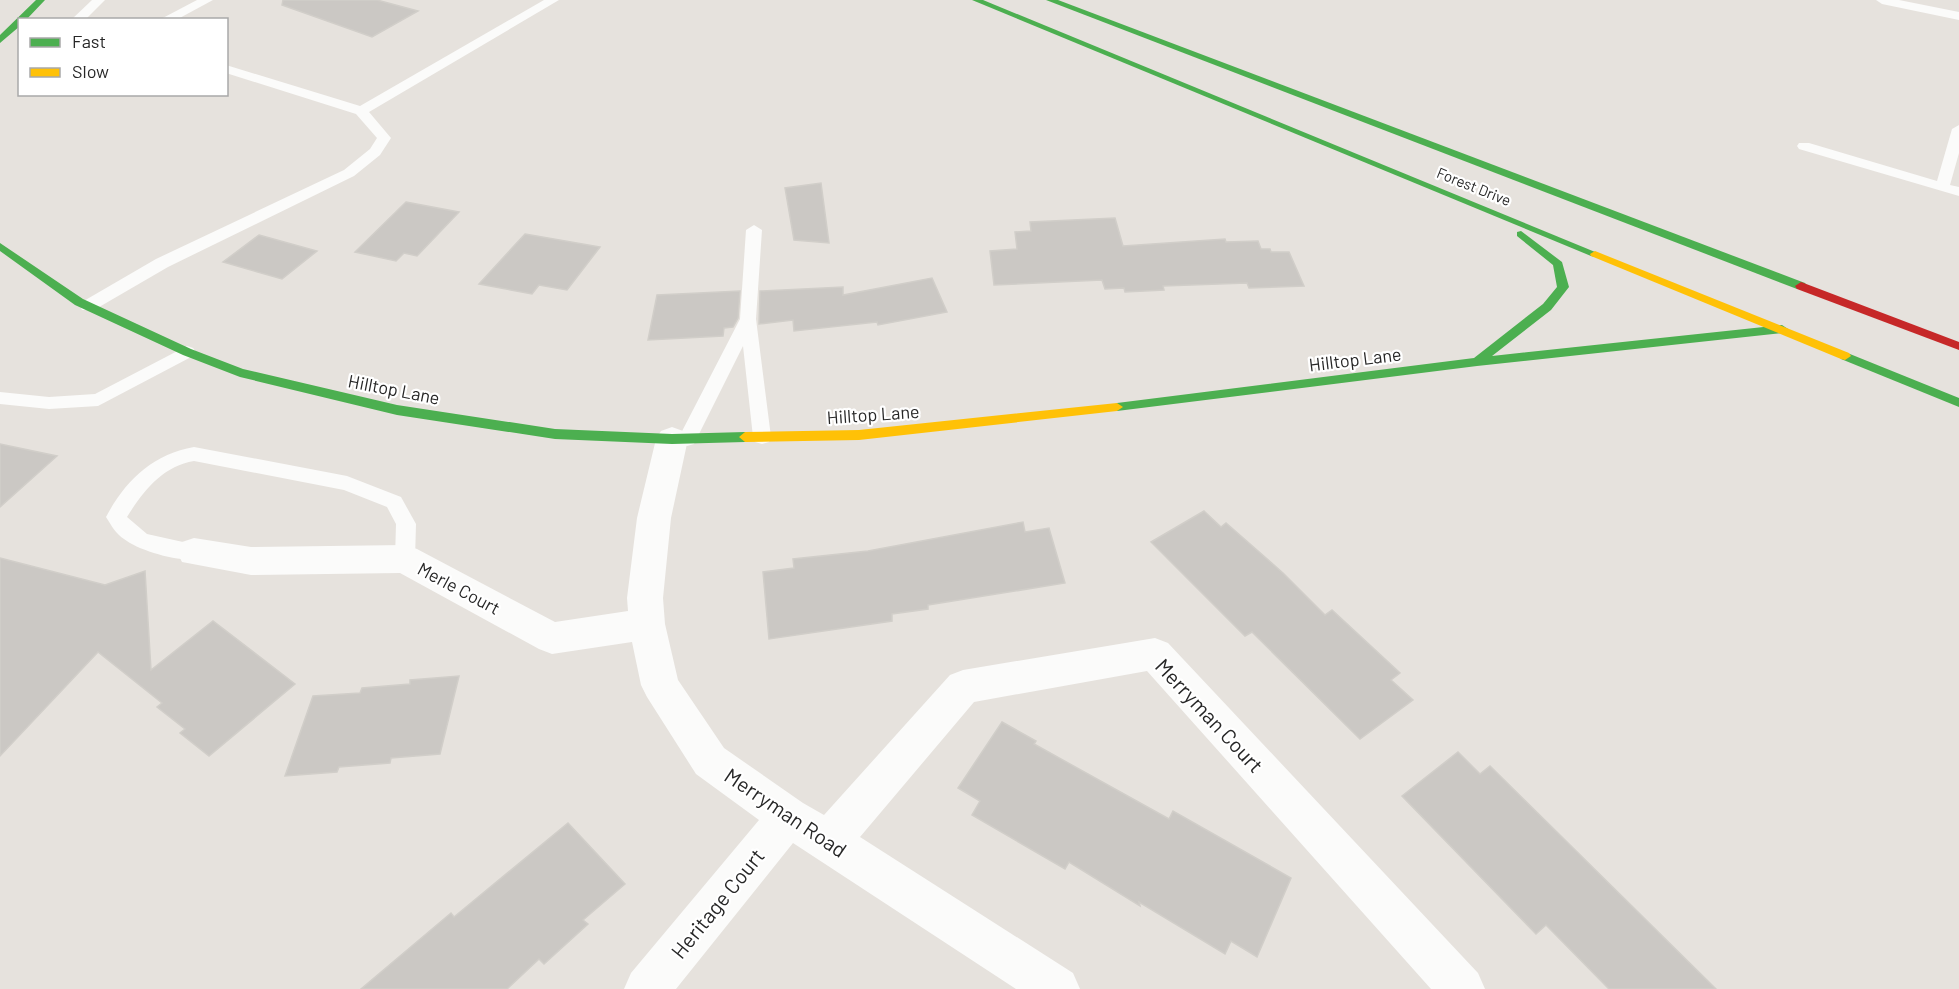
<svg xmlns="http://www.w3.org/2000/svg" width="1959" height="989" font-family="Barlow,sans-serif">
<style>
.building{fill:#cbc8c4;stroke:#d1cec9;stroke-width:1.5}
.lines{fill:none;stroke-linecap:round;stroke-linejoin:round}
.lane{fill:#fbfbfa;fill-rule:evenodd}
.street{fill:#fbfbfa;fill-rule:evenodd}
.fast{fill:#4caf50;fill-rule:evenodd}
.slow{fill:#ffc107;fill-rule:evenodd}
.jam{fill:#c62828;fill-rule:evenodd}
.labels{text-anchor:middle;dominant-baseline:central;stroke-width:4.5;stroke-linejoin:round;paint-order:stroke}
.far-street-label{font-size:15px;fill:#272727;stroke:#fff}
.street-label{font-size:18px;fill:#272727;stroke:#fff}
.near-street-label{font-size:21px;fill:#272727;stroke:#fff}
</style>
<rect width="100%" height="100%" fill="#e6e2dd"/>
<!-- building -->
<g class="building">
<polygon points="283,0 377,0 418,11 372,37 282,5"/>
<polygon points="821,183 829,243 794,240 785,188"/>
<polygon points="406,202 459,212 417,256 404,253 396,261 355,252"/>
<polygon points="1115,218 1123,246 1225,239 1226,242 1258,241 1261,249 1270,249 1271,252 1289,252 1304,286 1249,288 1247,283 1163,286 1164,290 1125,292 1124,288 1105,289 1102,280 994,285 990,251 1017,249 1015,232 1031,231 1030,222"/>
<polygon points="525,234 600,247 567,290 539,285 532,294 479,284"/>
<polygon points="259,235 317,251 282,279 223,262"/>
<polygon points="932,278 947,312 878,325 877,322 794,331 793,320 759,324 760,291 843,287 843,295"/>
<polygon points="740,291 738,318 733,327 724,328 723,336 648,340 657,295"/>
<polygon points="0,444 57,456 0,507"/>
<polygon points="1204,511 1221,527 1226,523 1283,573 1325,615 1332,610 1400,673 1391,680 1413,700 1360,739 1252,632 1245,636 1151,542"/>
<polygon points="1023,522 1025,532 1049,528 1065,583 928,605 928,609 892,614 892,621 769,639 763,572 794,568 793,559 868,551"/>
<polygon points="0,558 105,585 145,571 151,670 213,621 295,684 209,756 180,733 185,729 157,707 162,703 98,652 0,756"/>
<polygon points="459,676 440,754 391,758 390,763 339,767 337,772 285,776 313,696 360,693 362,688 410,684 410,680"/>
<polygon points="1002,722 1036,741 1034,744 1169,819 1173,811 1291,878 1257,957 1231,941 1225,954 1139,902 1140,906 1069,862 1065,869 972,815 980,801 958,788"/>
<polygon points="1458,752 1480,774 1490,766 1716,989 1609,989 1546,925 1536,934 1402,796"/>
<polygon points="568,823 625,884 583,920 588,924 544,964 539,959 507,989 361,989 451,913 454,917"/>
</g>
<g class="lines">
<!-- lane -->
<g class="lane">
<polygon points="92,0 105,0 85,20 71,20"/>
<polygon points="197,0 213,0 176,20 159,20"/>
<polygon points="544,0 559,0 369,112 391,138 380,155 354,176 168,267 94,310 82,310 80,306 82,302 156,259 344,170 370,149 377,138 356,114 226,73 226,65 360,106"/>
<polygon points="1876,0 1899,0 1959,12 1959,20 1882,4"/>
<polygon points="1959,125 1959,153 1950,185 1959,187 1959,196 1799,149 1797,146 1799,143 1809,143 1937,181 1952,129"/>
<polygon points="754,225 762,230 756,319 771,437 769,442 762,444 755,442 753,437 743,346 694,444 687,446 680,444 678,439 740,319 746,230"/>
<polygon points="187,346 193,348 196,352 193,356 98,406 49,409 0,404 0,392 49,397 95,394"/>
<path d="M 194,447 L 347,476 L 401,497 L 416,524 L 415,559 L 412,565 L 405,567 L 398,565 L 395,559 L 396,524 L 387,507 L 344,490 L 194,461 C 163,466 143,491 127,517 L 147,534 L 201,546 L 204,552 L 201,558 C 184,564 139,551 124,539 C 116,534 111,525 106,517 C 125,481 153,454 194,447 Z"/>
</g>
<!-- street -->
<polygon class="street" points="672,427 683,431 688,439 671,518 663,598 665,624 678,680 724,748 803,803 824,815 950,675 963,670 1155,638 1168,643 1478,973 1485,989 1431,989 1147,671 974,702 860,837 1073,973 1080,989 1016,989 793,843 676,989 624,989 631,973 759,820 696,774 647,697 641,685 632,642 552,654 539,649 400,573 251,575 182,562 177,552 182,542 194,538 251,547 405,545 417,549 555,622 628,611 627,598 637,518 656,439 661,431"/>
<!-- fast -->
<g class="fast">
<polygon points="36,0 45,0 26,20 20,20 20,26 0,43 0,35"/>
<polygon points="972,0 983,0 1600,254 1595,257 1591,256"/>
<polygon points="1046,0 1058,0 1805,283 1807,286 1805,289 1797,289"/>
<polygon points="1521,231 1562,262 1569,287 1551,310 1492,356 1782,325 1788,329 1782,333 1477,366 1117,411 1111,407 1117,403 1474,358 1543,304 1557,287 1553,265 1517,236 1517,232"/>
<polygon points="0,243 83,299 191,349 243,369 397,405 555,429 672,434 745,432 751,437 745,442 672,444 555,439 397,415 240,377 183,355 75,305 0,251"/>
<polygon points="1845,352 1959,398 1959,407 1841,359 1839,356"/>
</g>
<!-- slow -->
<g class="slow">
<polygon points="1595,251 1849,353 1851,356 1845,360 1841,359 1591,256 1590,254"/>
<polygon points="1117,403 1123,407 1117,411 859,440 745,442 739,437 745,432 859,430"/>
</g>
<!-- jam -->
<polygon class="jam" points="1801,282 1959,342 1959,350 1797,289 1795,286"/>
</g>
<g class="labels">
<!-- far-street labels -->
<g class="far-street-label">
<text transform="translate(1474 186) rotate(22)">Forest Drive</text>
</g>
<!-- street labels -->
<g class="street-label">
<text transform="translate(1355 359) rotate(-7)">Hilltop Lane</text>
<text transform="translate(394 389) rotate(11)">Hilltop Lane</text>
<text transform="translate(873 414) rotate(-4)">Hilltop Lane</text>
<text transform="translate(459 588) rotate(28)">Merle Court</text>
</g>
<!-- near-street labels -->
<g class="near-street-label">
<text transform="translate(1210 715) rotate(47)">Merryman Court</text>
<text transform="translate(786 812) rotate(34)">Merryman Road</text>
<text transform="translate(717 903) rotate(-51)">Heritage Court</text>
</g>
</g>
<!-- legend -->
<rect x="18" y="18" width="210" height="78" fill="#ffffff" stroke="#a9a9a9" stroke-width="1.5"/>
<rect x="30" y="38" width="30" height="9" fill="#4caf50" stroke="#a9a9a9" stroke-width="1.5"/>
<text x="72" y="48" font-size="18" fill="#272727">Fast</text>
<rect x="30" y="68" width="30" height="9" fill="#ffc107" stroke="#a9a9a9" stroke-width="1.5"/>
<text x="72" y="78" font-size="18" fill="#272727">Slow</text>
</svg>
